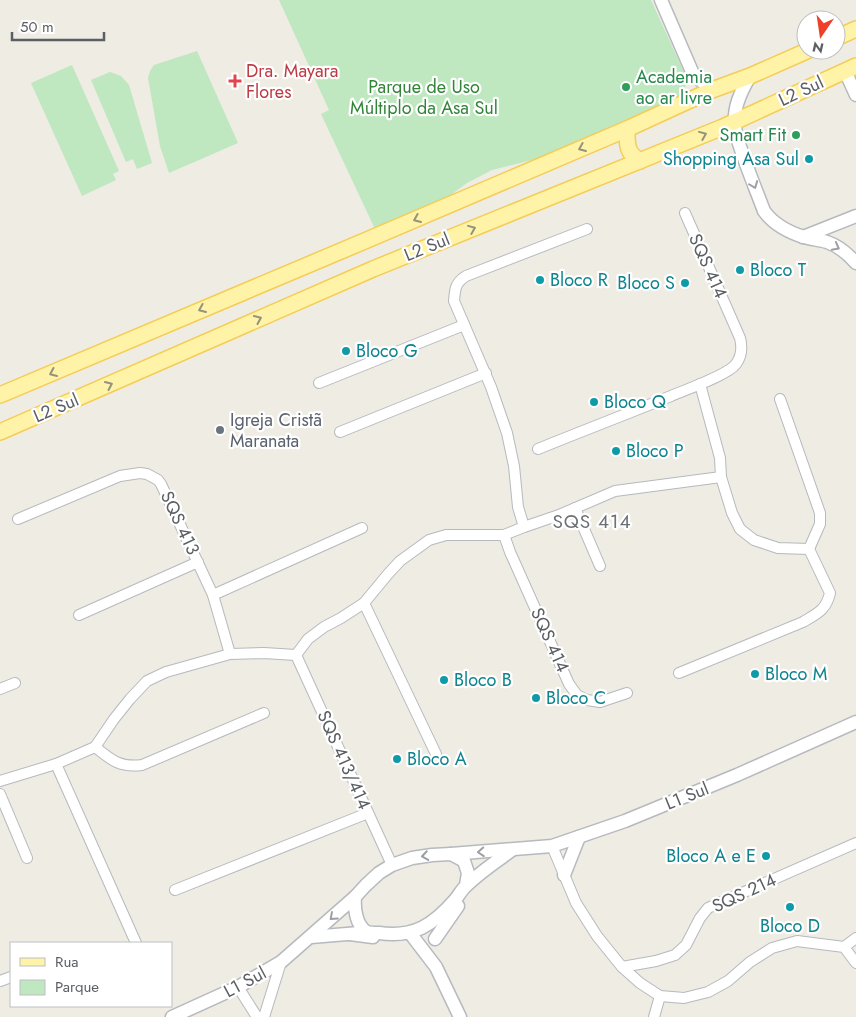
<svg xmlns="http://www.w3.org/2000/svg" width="856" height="1017" font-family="Jost,sans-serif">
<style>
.green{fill:#bfe7c0}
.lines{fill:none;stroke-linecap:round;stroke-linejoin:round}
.minor-casing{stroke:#b6b9be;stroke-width:12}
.tertiary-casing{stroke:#b6b9be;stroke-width:15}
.primary-casing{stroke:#f5cd55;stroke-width:18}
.minor{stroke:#fff;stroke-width:10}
.tertiary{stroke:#fff;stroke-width:12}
.primary{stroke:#fff3a8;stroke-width:15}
.oneway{stroke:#94937c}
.oneway2{stroke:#9d9fa2}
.health-dot{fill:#e0444e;stroke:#fff;stroke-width:2}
.leisure-dot{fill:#2e9e5b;stroke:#fff;stroke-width:2}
.culture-dot{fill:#0f9aa8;stroke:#fff;stroke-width:2}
.worship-dot{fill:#6b7280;stroke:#fff;stroke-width:2}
.labels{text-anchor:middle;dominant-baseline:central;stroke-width:4.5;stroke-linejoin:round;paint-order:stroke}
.health-label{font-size:18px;fill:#be3a42;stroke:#fff;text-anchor:start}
.leisure-label{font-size:18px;fill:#27864d;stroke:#fff;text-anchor:start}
.park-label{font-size:18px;fill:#328538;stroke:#fff}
.street-label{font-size:18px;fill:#5b5f64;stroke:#fff}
.culture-label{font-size:18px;fill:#0d838f;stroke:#fff;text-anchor:start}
.worship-label{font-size:18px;fill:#5b616d;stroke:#fff;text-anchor:start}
.neighbourhood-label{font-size:19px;letter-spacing:1px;fill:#6c7176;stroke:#fff}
</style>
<rect width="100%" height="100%" fill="#eeece3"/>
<!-- green -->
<g class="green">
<polygon points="279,0 651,0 688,81 680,99 544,157 492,170 467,183 445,199 375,229 321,114 329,110"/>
<polygon points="197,51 238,143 169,173 160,146 148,78 150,71 154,65"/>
<polygon points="72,65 119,171 113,174 116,180 82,196 31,83"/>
<polygon points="110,72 121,76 129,85 152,163 137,169 133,159 126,162 91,80"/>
</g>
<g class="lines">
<defs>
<g id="minor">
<polyline points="319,383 464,325"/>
<polyline points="780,399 820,513 820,524 809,549"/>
<polyline points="340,432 486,373"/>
<path d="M 538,449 C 582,431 627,414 671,396 C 685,390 728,375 736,364 C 742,356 742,346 740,338 L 685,213"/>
<polyline points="575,508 600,566"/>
<polyline points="18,519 120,476 140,473 147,474 158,480 161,484 213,595 230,654"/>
<path d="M 524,527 L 518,507 L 514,466 L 507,433 L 491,387 L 454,301 C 455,289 455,283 466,276 L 587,229"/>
<polyline points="504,535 510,552 569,684 577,695 587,700 600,702 627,693"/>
<polyline points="213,595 362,528"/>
<polyline points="364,603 436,754"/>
<polyline points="79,615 198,562"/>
<polyline points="296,655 308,639 324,627 341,618 364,603 388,574 400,561 429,540 446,535 504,535 524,527 559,515 615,491 721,477"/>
<polyline points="296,655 392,865"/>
<path d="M 679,673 L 803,622 C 818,613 826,610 830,593 L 809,549 L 778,548 L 754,540 L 740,529 L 732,513 L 721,477 L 720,458 L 700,384"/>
<polyline points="0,689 15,683"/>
<path d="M 95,747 C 111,760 120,768 142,765 L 264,713"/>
<polyline points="56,764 136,943"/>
<polyline points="0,781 56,764 95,747 114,719 130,699 147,681 166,672 230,654 264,653 296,655"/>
<polyline points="0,794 27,858"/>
<polyline points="552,846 576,903 597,936 622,967 640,983 660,996 684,998 708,992 728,981 750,962 772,948 797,941 844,947 856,963"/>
<polyline points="175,890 368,813"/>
<polyline points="844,947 856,938"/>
<polyline points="622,967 656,961 675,955 686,945 700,918 708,908 856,843"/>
<polyline points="0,981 11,977"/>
<polyline points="238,987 257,1017"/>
<polyline points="264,1017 281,962"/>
<polyline points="654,1017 660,996"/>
</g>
<g id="tertiary">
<polyline points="661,0 693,74 712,90"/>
<polyline points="845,71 856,95"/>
<path d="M 750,76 C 743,88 736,101 735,115 C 733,131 740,146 745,161 C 751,178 758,195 764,211 C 774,225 788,232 804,237 C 811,239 820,240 827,242 C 839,246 848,254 856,263"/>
<polyline points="803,237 856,216"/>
<polyline points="451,854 552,846 625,821 737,775 856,722"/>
<polyline points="564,875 579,837"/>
<path d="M 466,885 L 468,873 L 464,861 L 451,854 L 432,855 L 412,858 L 392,865 L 379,873 L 366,885 L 355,897 C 354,908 356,926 367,932 C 370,933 375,933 379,933 C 414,938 433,925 455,900 C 459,895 462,889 467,885 C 480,872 497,861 512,850"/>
<polyline points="410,933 436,967 460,1017"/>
<polyline points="350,934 373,937"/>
<polyline points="311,937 359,933"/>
<polyline points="435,939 458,906"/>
<polyline points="172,1017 238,987 281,962 355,897"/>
</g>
<g id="primary">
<polyline points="836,38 856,29"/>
<path d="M 627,129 C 627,143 626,153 640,161"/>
<polyline points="0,395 367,240 627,129 712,90 750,76 809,50"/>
<polyline points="0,432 373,269 723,127 856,66"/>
</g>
</defs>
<!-- minor casing -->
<use href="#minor" class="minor-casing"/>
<!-- tertiary casing -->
<use href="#tertiary" class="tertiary-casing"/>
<!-- primary casing -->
<use href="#primary" class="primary-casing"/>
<!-- minor -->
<use href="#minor" class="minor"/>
<!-- tertiary -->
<use href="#tertiary" class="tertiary"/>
<!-- primary -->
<use href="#primary" class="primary"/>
</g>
<!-- one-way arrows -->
<defs><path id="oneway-chevron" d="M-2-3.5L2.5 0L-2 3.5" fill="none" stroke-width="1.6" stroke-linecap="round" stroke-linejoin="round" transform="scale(1.25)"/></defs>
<g class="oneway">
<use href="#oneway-chevron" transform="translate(703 135) rotate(-22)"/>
<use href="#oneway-chevron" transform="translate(582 148) rotate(157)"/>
<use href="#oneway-chevron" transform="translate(417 219) rotate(157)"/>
<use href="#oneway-chevron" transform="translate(472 229) rotate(-22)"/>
<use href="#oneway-chevron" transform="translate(202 309) rotate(157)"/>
<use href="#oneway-chevron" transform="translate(258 319) rotate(-24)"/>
<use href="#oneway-chevron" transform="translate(53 373) rotate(156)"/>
<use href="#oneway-chevron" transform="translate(109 385) rotate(-24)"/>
</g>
<g class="oneway2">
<use href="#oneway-chevron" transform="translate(754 185) rotate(69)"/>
<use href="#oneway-chevron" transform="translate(836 247) rotate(28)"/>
<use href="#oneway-chevron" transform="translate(481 852) rotate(176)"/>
<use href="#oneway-chevron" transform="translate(425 856) rotate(171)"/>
<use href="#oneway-chevron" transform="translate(333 917) rotate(138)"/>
</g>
<!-- markers -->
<path class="health-dot" d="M232.5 73.5h5v5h5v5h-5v5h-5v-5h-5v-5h5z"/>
<g class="leisure-dot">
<circle cx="626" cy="87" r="5"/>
<circle cx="796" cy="135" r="5"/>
</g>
<g class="culture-dot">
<circle cx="809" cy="159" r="5"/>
<circle cx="740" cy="270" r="5"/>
<circle cx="540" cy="280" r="5"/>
<circle cx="685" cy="283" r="5"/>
<circle cx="346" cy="351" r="5"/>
<circle cx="594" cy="402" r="5"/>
<circle cx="616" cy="451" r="5"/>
<circle cx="755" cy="674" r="5"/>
<circle cx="444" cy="680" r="5"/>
<circle cx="536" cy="698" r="5"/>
<circle cx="397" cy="759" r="5"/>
<circle cx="766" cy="856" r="5"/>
<circle cx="790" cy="907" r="5"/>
</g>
<circle class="worship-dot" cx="220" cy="430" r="5"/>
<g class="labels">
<!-- health labels -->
<g class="health-label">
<text x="246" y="71">Dra. Mayara<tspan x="246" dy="21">Flores</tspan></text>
</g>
<!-- leisure labels -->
<g class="leisure-label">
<text x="636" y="77">Academia<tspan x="636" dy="21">ao ar livre</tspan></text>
<text x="786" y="135" text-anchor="end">Smart Fit</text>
</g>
<!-- park labels -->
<g class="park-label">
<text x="424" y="87">Parque de Uso<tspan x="424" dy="21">Múltiplo da Asa Sul</tspan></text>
</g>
<!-- street labels -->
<g class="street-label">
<text transform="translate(801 91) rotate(-25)">L2 Sul</text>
<text transform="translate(427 247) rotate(-22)">L2 Sul</text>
<text transform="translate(708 266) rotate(66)">SQS 414</text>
<text transform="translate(56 408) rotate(-23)">L2 Sul</text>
<text transform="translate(180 523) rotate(65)">SQS 413</text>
<text transform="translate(550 640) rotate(66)">SQS 414</text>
<text transform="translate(344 760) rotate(66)">SQS 413/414</text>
<text transform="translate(687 796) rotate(-22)">L1 Sul</text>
<text transform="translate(744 893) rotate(-25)">SQS 214</text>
<text transform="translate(245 982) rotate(-28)">L1 Sul</text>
</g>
<!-- culture labels -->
<g class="culture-label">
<text x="799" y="159" text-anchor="end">Shopping Asa Sul</text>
<text x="750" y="270">Bloco T</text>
<text x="550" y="280">Bloco R</text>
<text x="675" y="283" text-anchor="end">Bloco S</text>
<text x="356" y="351">Bloco G</text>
<text x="604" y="402">Bloco Q</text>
<text x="626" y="451">Bloco P</text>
<text x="765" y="674">Bloco M</text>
<text x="454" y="680">Bloco B</text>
<text x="546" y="698">Bloco C</text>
<text x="407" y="759">Bloco A</text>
<text x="756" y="856" text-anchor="end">Bloco A e E</text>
<text x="790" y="926" text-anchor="middle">Bloco D</text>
</g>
<!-- worship labels -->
<g class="worship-label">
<text x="230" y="420">Igreja Cristã<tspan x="230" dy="21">Maranata</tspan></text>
</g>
<!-- neighbourhood labels -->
<g class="neighbourhood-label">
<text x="592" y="521">SQS 414</text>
</g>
</g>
<!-- legend -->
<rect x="10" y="942" width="162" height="65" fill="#ffffff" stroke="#bdbfc1"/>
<rect x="20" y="958" width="25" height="8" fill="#fff3a8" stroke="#bdbfc1"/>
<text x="55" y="967" font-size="15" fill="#5b5f64">Rua</text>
<rect x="20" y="980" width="25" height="15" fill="#bfe7c0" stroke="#bdbfc1"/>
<text x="55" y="992" font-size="15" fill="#5b5f64">Parque</text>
<!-- north arrow -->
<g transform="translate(821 35) rotate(193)"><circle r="24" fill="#ffffff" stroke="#bdbfc1"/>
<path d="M0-4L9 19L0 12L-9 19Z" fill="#ee3f29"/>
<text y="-8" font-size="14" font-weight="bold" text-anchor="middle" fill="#5b5f64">N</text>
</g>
<!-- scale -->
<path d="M12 32v8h92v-8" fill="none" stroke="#5b5f64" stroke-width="2.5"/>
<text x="20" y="32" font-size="15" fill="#5b5f64" stroke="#ffffff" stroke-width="4" paint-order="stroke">50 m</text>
</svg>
